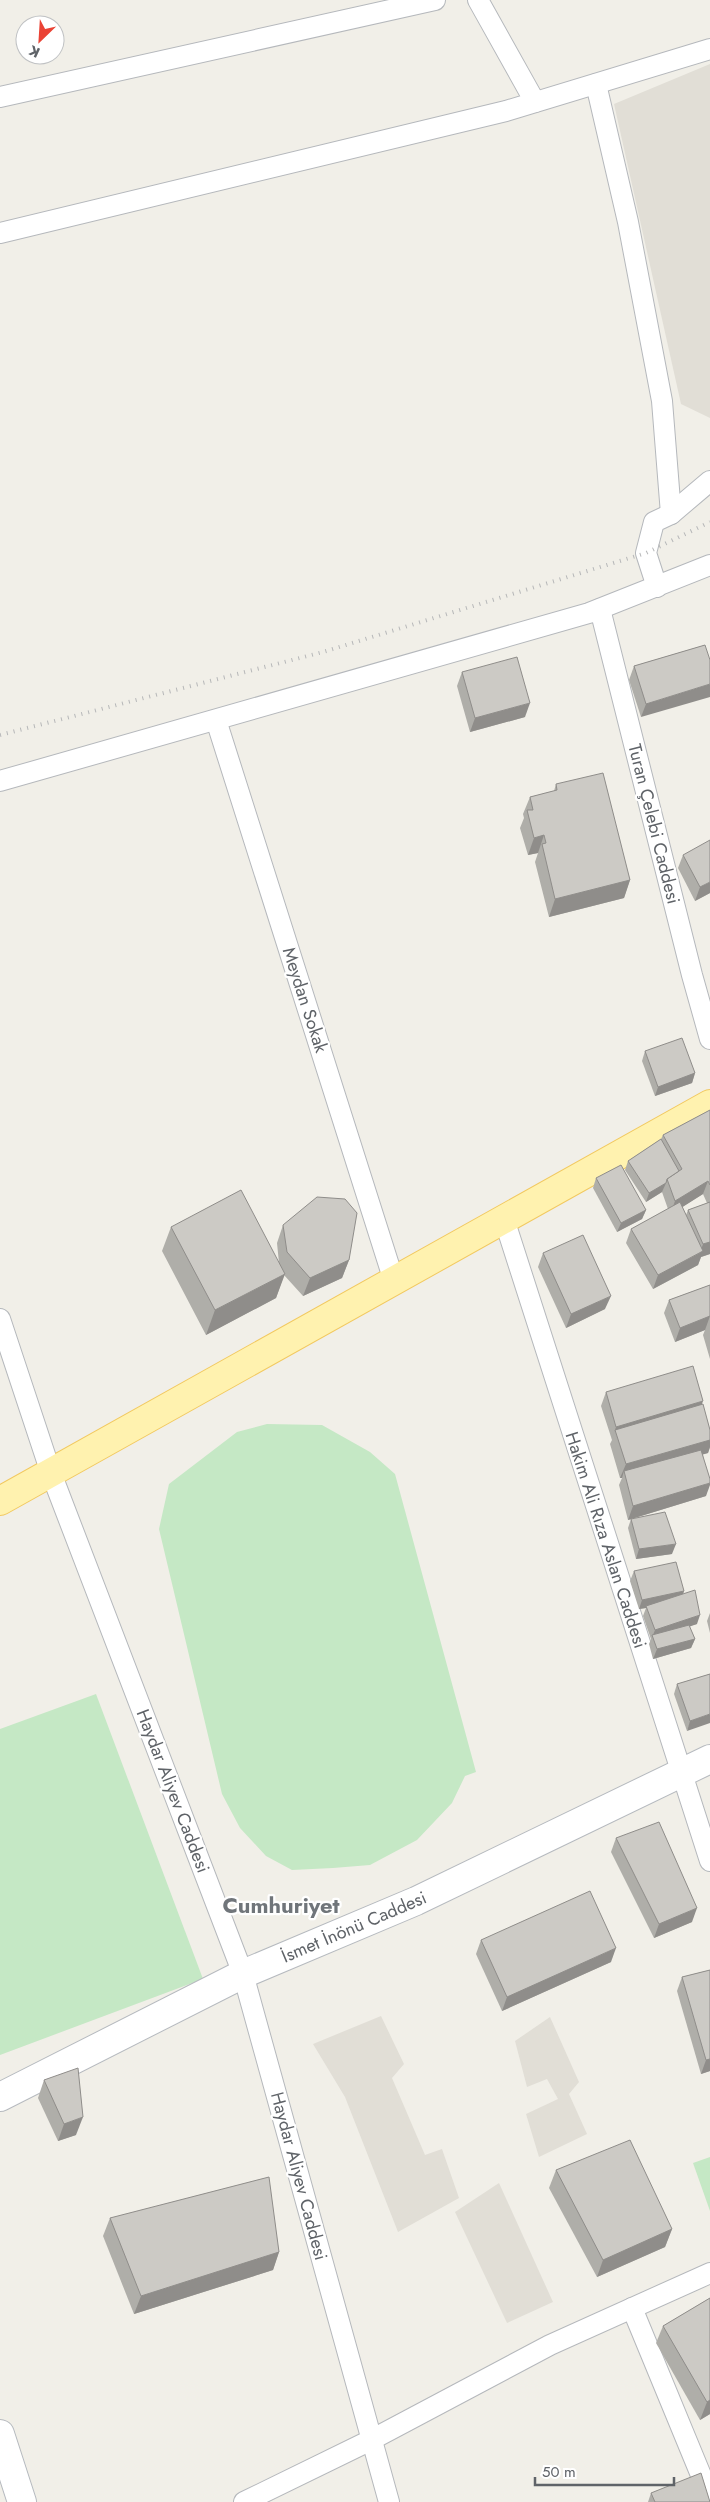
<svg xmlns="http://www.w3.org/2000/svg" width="710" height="2502" font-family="Jost,sans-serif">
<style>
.education{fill:#e1ded6}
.green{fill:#c5e8c5}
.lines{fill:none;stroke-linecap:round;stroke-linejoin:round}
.street-casing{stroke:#b5b8bc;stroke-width:22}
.secondary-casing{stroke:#b6babf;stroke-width:30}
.primary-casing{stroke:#f2c960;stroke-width:30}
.street{stroke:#fff;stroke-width:20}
.secondary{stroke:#fff;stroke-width:28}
.primary{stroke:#fff2af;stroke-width:28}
.rail{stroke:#b6b7b8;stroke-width:4;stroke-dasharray:1 6;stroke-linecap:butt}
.wall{fill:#afaea9;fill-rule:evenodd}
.shaded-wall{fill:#8f8d8a}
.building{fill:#cccac5;stroke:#8f8d8a}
.labels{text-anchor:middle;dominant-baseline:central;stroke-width:4.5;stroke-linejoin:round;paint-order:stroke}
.street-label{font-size:18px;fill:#5f6368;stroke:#fff}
.district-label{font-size:22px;font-weight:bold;fill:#70757a;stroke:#fff}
</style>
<rect width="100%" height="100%" fill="#f1efe8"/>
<!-- education -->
<g class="education">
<polygon points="710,64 710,418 681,404 614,104"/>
<polygon points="381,2016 404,2064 392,2078 425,2155 442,2149 459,2198 398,2232 345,2097 313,2044"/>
<polygon points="550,2017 579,2082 569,2094 587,2134 539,2157 526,2114 558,2099 547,2079 527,2087 515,2041"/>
<polygon points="499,2183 553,2302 507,2323 455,2212"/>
</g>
<!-- green -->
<g class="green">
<polygon points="267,1424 322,1425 370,1452 395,1474 476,1772 465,1776 452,1803 417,1840 370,1865 333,1868 292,1870 266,1856 240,1828 222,1794 159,1529 169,1484 237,1432"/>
<polygon points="96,1694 203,1979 0,2055 0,1729"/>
<polygon points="710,2157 710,2211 693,2163"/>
</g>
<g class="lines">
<defs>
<g id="street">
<polyline points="478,0 535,102"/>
<polyline points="596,84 628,222 662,401 671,514"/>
<polyline points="0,97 435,0"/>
<polyline points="0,233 506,111 710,49"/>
<polyline points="657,587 646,553 654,522 671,514 710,481"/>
<polyline points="600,609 692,975 710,1039"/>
<polyline points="216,720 394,1281"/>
<polyline points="0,781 589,613 710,565"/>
<polyline points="504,1219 710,1861"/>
<polyline points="0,1319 51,1473 243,1974 389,2502"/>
<polyline points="632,2308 710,2497"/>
<polyline points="244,2502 371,2440 550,2345 710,2273"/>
</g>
<g id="secondary">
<polyline points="0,2097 243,1974 416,1901 710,1759"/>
<polyline points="0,2434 22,2502"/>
</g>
<polyline id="primary" points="0,1501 710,1104"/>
</defs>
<!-- street casing -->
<use href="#street" class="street-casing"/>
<!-- secondary casing -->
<use href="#secondary" class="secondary-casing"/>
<!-- primary casing -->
<use href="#primary" class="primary-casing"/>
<!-- street -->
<use href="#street" class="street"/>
<!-- secondary -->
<use href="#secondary" class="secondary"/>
<!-- primary -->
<use href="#primary" class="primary"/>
<!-- rail -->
<polyline class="rail" points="0,735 323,652 646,553 710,522"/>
</g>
<!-- wall -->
<g class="wall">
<polygon points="705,645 641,717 629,680 634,666"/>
<polygon points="462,672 525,717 470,732 457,686"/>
<polygon points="556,784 630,880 624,898 549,917 535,862 538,853 528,855 520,828 524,818 523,814 530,797 554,791"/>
<polygon points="683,855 710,893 695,901 678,868"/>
<polygon points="645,1051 695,1073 692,1083 655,1096 642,1061"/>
<path d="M 710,1110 L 710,1254 L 701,1257 L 698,1265 L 653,1289 L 626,1243 L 631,1229 L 668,1209 L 662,1192 L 646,1202 L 625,1170 L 628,1161 L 661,1139 L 663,1135 ZM 703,1194 L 707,1203 L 688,1210 L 686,1215 L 682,1207 Z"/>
<polygon points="596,1178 646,1210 642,1219 617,1232 593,1188"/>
<polygon points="283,1225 349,1260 342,1278 303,1296 284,1275 276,1298 206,1335 162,1251 171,1227 279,1263 277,1243"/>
<polygon points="543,1253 605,1309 566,1328 538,1267"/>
<polygon points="710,1285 710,1359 703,1335 705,1330 675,1342 664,1313 669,1300"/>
<polygon points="606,1392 702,1404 710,1430 710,1447 708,1453 703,1454 706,1496 628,1520 619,1485 622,1478 620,1478 610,1444 612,1440 601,1406"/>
<polygon points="631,1519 672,1554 636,1559 628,1528"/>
<polygon points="634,1571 684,1591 683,1594 697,1624 689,1626 695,1639 691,1648 653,1659 649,1644 651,1639 643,1616 646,1608 639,1609 630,1581"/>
<polygon points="710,1613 710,1633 707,1621"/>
<polygon points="710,1674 687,1731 674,1694 677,1684"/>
<polygon points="616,1838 692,1922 654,1938 611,1852"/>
<polygon points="481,1940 611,1962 502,2011 476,1954"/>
<polygon points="710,1970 710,2071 701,2074 677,1991 682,1977"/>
<polygon points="44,2080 76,2135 58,2141 38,2098"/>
<polygon points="556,2170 672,2229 665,2247 597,2277 549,2188"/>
<polygon points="110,2218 279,2252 273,2270 134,2314 103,2236"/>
<polygon points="710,2298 710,2414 700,2420 656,2343 663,2326"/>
<polygon points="651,2493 710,2502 648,2502"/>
</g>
<!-- shaded-wall -->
<g class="shaded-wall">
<polygon points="710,684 710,697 641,717 646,704"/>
<polygon points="530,703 525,717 470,732 475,718"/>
<polygon points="544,835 538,853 528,855 534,838"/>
<polygon points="630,880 624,898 549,917 555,899"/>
<polygon points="710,882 710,893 695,901 700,887"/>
<polygon points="695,1073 692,1083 655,1096 658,1087"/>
<polygon points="708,1181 703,1194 670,1215 675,1201"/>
<polygon points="666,1183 662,1192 646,1202 649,1193"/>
<polygon points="646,1210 642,1219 617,1232 621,1223"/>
<polygon points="710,1242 710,1254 701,1257 698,1265 653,1289 658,1275 700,1253 703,1244"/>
<polygon points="349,1260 342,1278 303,1296 310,1278"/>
<polygon points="285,1274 276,1298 206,1335 215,1310"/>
<polygon points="611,1296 605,1309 566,1328 571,1314"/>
<polygon points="710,1316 705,1330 675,1342 680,1328"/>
<polygon points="703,1401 698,1415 615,1430 611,1441 616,1427"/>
<polygon points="710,1440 710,1447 708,1453 626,1477 624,1471 622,1478 620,1478 626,1464"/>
<polygon points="710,1483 710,1485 706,1496 628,1520 633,1506"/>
<polygon points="676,1544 672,1554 636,1559 639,1549"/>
<polygon points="684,1591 681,1600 646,1606 646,1608 639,1609 642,1600"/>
<polygon points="700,1615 697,1624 654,1639 653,1635 655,1630"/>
<polygon points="695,1639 691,1648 653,1659 657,1649"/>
<polygon points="710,1714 710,1723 687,1731 690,1721"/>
<polygon points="697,1908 692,1922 654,1938 659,1924"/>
<polygon points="616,1948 611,1962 502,2011 507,1997"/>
<polygon points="710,2059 710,2071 701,2074 706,2060"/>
<polygon points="83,2117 76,2135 58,2141 64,2124"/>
<polygon points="672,2229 665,2247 597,2277 603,2260"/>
<polygon points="279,2252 273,2270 134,2314 141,2296"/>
<polygon points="710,2400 710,2414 700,2420 707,2402"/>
</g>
<!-- building -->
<g class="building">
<polygon points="705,645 710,660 710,684 646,704 634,666"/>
<polygon points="517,657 530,703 475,718 462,672"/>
<polygon points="603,773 630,880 555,899 542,844 546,843 544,835 534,838 527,810 533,810 530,797 557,790 556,784"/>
<polygon points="710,840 710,882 700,887 683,855"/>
<polygon points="682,1038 695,1073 658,1087 645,1051"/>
<polygon points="710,1110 710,1185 708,1181 675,1201 667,1179 682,1169 663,1135"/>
<polygon points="661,1139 679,1171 667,1179 666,1183 649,1193 628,1161"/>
<polygon points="621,1165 646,1210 621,1223 596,1178"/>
<polygon points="241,1190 285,1274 215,1310 171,1227"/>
<polygon points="317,1197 345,1199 357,1213 349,1260 310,1278 287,1252 283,1225"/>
<polygon points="680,1202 703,1251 658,1275 631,1229"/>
<polygon points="710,1202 710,1242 703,1244 688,1210"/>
<polygon points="583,1235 611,1296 571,1314 543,1253"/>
<polygon points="710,1285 710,1316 680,1328 669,1300"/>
<polygon points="693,1366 703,1401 616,1427 606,1392"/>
<polygon points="703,1404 710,1430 710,1440 626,1464 615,1430"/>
<polygon points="701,1450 710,1479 710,1483 633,1506 624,1471"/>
<polygon points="665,1512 676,1544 639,1549 631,1519"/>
<polygon points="676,1562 684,1591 642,1600 634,1571"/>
<polygon points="695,1590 700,1615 655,1630 646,1606"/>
<polygon points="689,1625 695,1639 657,1649 652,1635"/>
<polygon points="710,1674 710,1714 690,1721 677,1684"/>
<polygon points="659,1822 697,1908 659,1924 616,1838"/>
<polygon points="590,1891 616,1948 507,1997 481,1940"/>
<polygon points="710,1970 710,2059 706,2060 682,1977"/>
<polygon points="78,2068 83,2117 64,2124 44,2080"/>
<polygon points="630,2140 672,2229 603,2260 556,2170"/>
<polygon points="269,2177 279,2252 141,2296 110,2218"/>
<polygon points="710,2298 710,2400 707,2402 663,2326"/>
<polygon points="701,2473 710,2502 655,2502 651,2493"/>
</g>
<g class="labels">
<!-- street labels -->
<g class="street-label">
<text transform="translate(654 824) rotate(76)">Turan Çelebi Caddesi</text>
<text transform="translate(305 1000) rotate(72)">Meydan Sokak</text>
<text transform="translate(606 1540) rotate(72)">Hakim Ali Rıza Aslan Caddesi</text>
<text transform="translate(173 1791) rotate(69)">Haydar Aliyev Caddesi</text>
<text transform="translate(354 1927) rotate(-23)">İsmet İnönü Caddesi</text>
<text transform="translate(299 2176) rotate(75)">Haydar Aliyev Caddesi</text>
</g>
<!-- district labels -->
<g class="district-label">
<text x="281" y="1905">Cumhuriyet</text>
</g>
</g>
<!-- north arrow -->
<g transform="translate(40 40) rotate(205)"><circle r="24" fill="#ffffff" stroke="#bfc1c3"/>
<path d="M0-4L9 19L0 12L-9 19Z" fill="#ea4335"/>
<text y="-8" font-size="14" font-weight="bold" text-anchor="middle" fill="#5f6368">K</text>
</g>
<!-- scale -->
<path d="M535 2477v8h139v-8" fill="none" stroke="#5f6368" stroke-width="2.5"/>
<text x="542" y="2477" font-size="15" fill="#5f6368" stroke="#ffffff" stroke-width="4" paint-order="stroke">50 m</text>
</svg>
